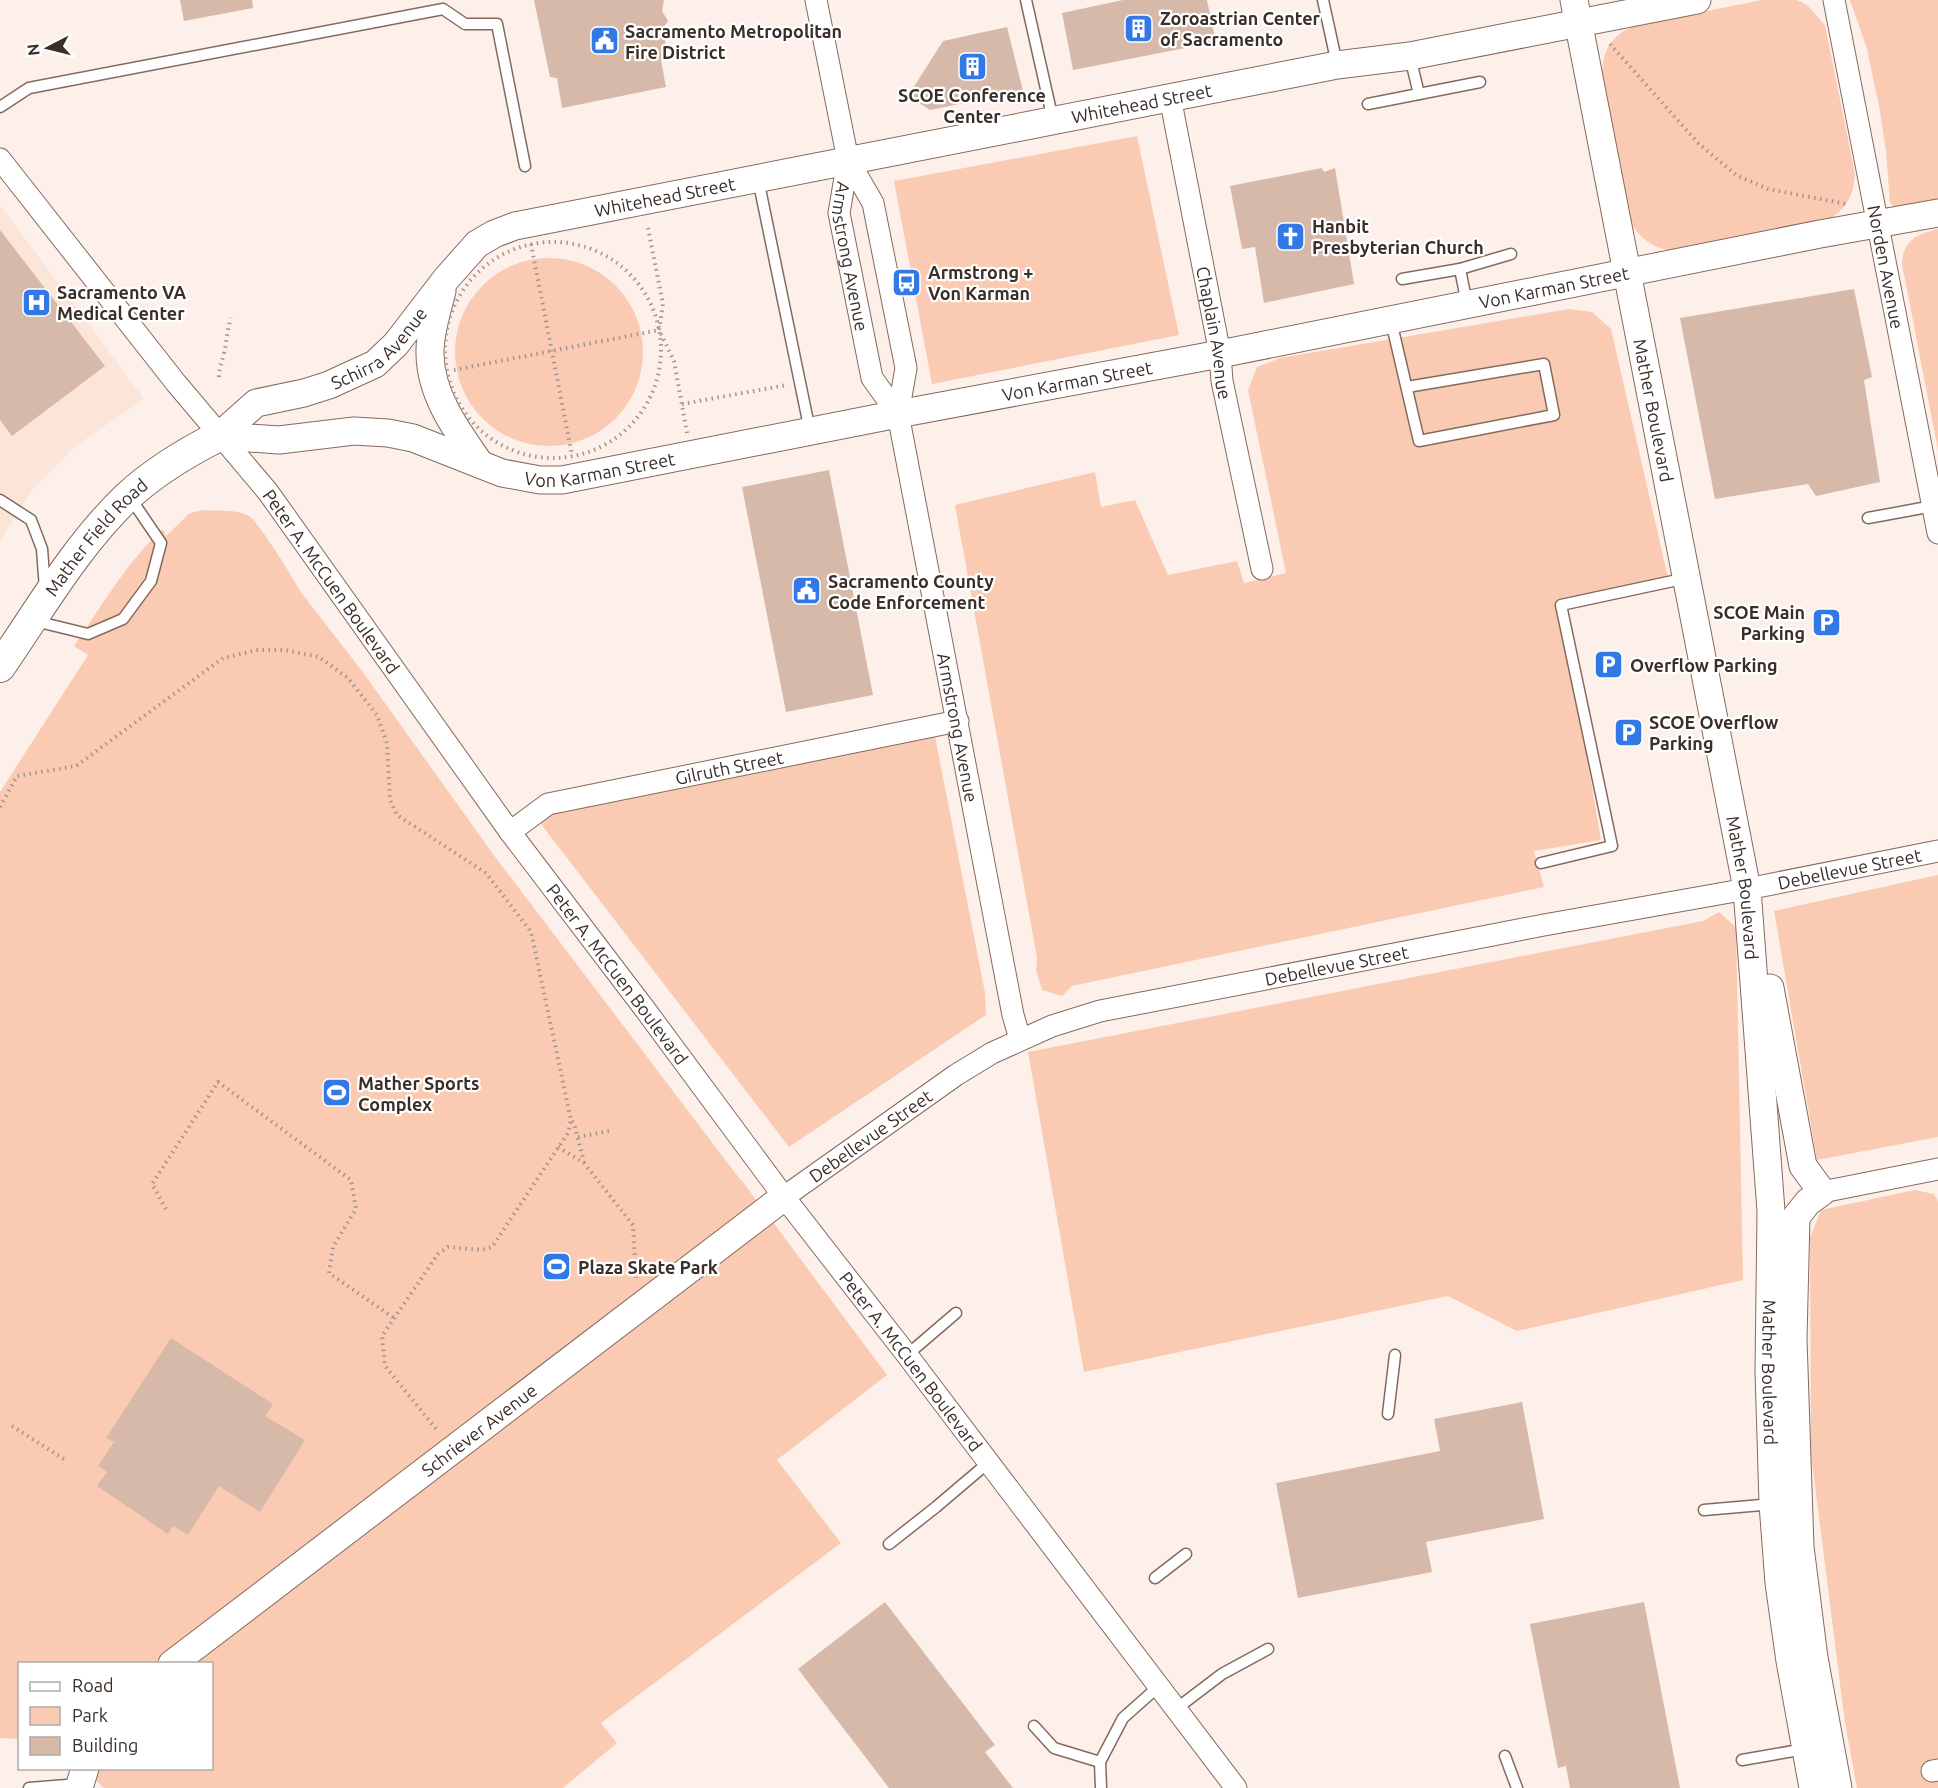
<svg xmlns="http://www.w3.org/2000/svg" width="1938" height="1788" font-family="Ubuntu,sans-serif">
<style>
.built{fill:#fbe4d8}
.green{fill:#facab2}
.building{fill:#d7b9a9}
.lines{fill:none;stroke-linecap:round;stroke-linejoin:round}
.service-casing{stroke:#856a5c;stroke-width:13}
.minor-casing{stroke:#856a5c;stroke-width:23}
.tertiary-casing{stroke:#856a5c;stroke-width:29}
.secondary-casing{stroke:#856a5c;stroke-width:32}
.path{stroke:#a2958f;stroke-width:4;stroke-dasharray:1.5 4.5;stroke-linecap:butt}
.service{stroke:#fff;stroke-width:10}
.minor{stroke:#fff;stroke-width:21}
.tertiary{stroke:#fff;stroke-width:27}
.secondary{stroke:#fff;stroke-width:30}
.labels{text-anchor:middle;dominant-baseline:central;stroke-width:4.5;stroke-linejoin:round;paint-order:stroke}
.poi-label{font-size:18px;font-weight:bold;fill:#3a2e28;stroke:#fff;text-anchor:start}
.street-label{font-size:18px;fill:#3a2e28;stroke:#fff}
</style>
<rect width="100%" height="100%" fill="#fdf0ea"/>
<!-- built -->
<polygon class="built" points="0,205 144,399 74,447 33,489 0,541"/>
<!-- green -->
<g class="green">
<path d="M 1762,0 L 1797,0 L 1807,5 L 1825,25 L 1855,174 C 1854,195 1846,209 1828,220 L 1675,251 C 1652,249 1639,238 1628,218 L 1602,82 C 1601,53 1609,35 1637,25 Z"/>
<polygon points="1850,0 1938,0 1938,201 1896,208 1890,203 1886,151 1880,111 1867,49"/>
<polygon points="1137,136 1179,335 932,384 894,181"/>
<path d="M 1938,229 L 1938,450 L 1902,264 C 1903,240 1917,234 1938,229 Z"/>
<circle cx="549" cy="352" r="94"/>
<polygon points="1569,309 1592,312 1611,329 1669,582 1561,605 1601,840 1534,851 1544,887 1072,986 1062,996 1042,990 1036,970 1037,958 955,505 1095,472 1101,507 1135,500 1168,575 1237,561 1244,583 1286,573 1248,390 1257,367 1280,358"/>
<path d="M 203,510 C 217,511 236,509 249,516 C 258,521 294,579 300,591 L 362,671 L 493,854 L 739,1178 L 743,1182 L 887,1375 L 777,1460 L 841,1543 L 601,1723 L 617,1743 L 563,1788 L 104,1788 L 83,1769 L 212,1768 L 212,1664 L 20,1664 L 19,1739 L 0,1738 L 0,792 L 88,655 L 74,646 C 102,606 127,561 163,529 L 166,536 L 190,513 Z"/>
<polygon points="933,726 985,993 986,1015 789,1147 534,815"/>
<polygon points="1938,875 1938,1137 1817,1160 1774,911"/>
<polygon points="1719,912 1736,927 1743,1280 1517,1331 1448,1296 1084,1372 1028,1052 1703,921"/>
<polygon points="1915,1190 1934,1194 1938,1201 1938,1788 1857,1788 1845,1723 1811,1454 1810,1238 1821,1210"/>
</g>
<!-- building -->
<g class="building">
<polygon points="180,0 252,0 253,8 184,21"/>
<polygon points="534,0 664,0 662,11 668,21 663,28 667,54 661,61 666,87 562,108 557,78 550,77"/>
<polygon points="1123,0 1207,0 1216,42 1073,70 1062,13"/>
<polygon points="1007,27 1023,91 930,110 908,96 943,41"/>
<polygon points="1322,168 1324,172 1335,168 1354,284 1264,303 1255,247 1242,249 1230,186"/>
<polygon points="0,230 105,366 12,436 0,420"/>
<polygon points="1854,289 1872,377 1864,380 1880,482 1816,496 1808,484 1715,499 1680,318"/>
<polygon points="829,470 873,695 786,712 742,487"/>
<polygon points="171,1338 273,1404 265,1416 305,1440 260,1512 219,1486 188,1535 173,1526 168,1534 97,1486 107,1472 98,1466 114,1442 106,1438"/>
<polygon points="1522,1402 1544,1519 1426,1542 1432,1572 1298,1598 1276,1483 1440,1451 1434,1419"/>
<polygon points="885,1602 995,1745 985,1752 1013,1788 889,1788 798,1669"/>
<polygon points="1644,1602 1680,1788 1570,1788 1566,1766 1558,1768 1530,1624"/>
</g>
<g class="lines">
<defs>
<g id="service">
<polyline points="1026,0 1053,120"/>
<polyline points="1323,0 1337,64"/>
<polyline points="1410,57 1419,94"/>
<polyline points="1368,104 1480,82"/>
<polyline points="0,107 29,88 443,9 465,24 497,24 525,166"/>
<polyline points="758,179 810,431"/>
<polyline points="1460,269 1467,304"/>
<polyline points="1402,279 1460,269 1511,254"/>
<polyline points="1391,321 1419,441 1554,415 1544,364 1407,387"/>
<polyline points="0,500 31,520 42,549 45,589"/>
<polyline points="1868,518 1933,506"/>
<polyline points="35,621 88,634 123,619 151,581 161,543 129,496"/>
<polyline points="1541,863 1612,846 1561,605 1687,578"/>
<polyline points="907,1355 956,1313"/>
<polyline points="1388,1414 1395,1355"/>
<polyline points="1704,1510 1773,1504"/>
<polyline points="889,1544 936,1507 989,1462"/>
<polyline points="1155,1578 1186,1554"/>
<polyline points="1176,1709 1222,1674 1268,1649"/>
<polyline points="1034,1726 1054,1748 1100,1762 1123,1718 1159,1686"/>
<polyline points="1505,1756 1517,1788"/>
<polyline points="1742,1760 1805,1749"/>
<polyline points="1100,1762 1101,1788"/>
<polyline points="29,1788 79,1784"/>
</g>
<g id="minor">
<path id="s1" d="M 816,0 L 848,160 L 873,203 L 906,368 L 898,414 L 1013,1015 L 1020,1039"/>
<path id="s2" d="M 1834,0 L 1938,533"/>
<path id="s3" d="M 1170,97 L 1220,354 L 1222,381 L 1262,569"/>
<path id="s4" d="M 0,159 L 176,383 L 268,492 L 510,832 L 644,1008 L 784,1197 L 907,1355 L 1236,1788"/>
<path id="s5" d="M 848,160 L 839,213 L 872,378 L 898,414"/>
<path id="s6" d="M 510,832 L 548,804 L 958,721"/>
<polyline points="1822,1192 1938,1169"/>
<path id="s7" d="M 784,1197 L 956,1075 L 992,1053 L 1052,1026 L 1100,1011 L 1544,925 L 1747,889 L 1938,851"/>
<polyline points="1932,1771 1938,1770"/>
</g>
<g id="tertiary">
<path id="s8" d="M 1574,0 L 1747,889 L 1771,1211 L 1769,1371 L 1773,1504 L 1779,1583 L 1790,1661 L 1813,1788"/>
<path d="M 442,291 C 437,311 429,335 430,355 C 431,397 458,432 480,464"/>
<path id="s9" d="M 219,436 L 279,440 L 354,431 L 388,433 L 413,438 L 502,473 L 540,480 L 562,480 L 898,414 L 1220,354 L 1820,234 L 1938,213"/>
<path id="s10" d="M 219,436 L 256,403 L 304,393 L 329,385 L 375,364 L 396,344 L 446,279 L 477,244 L 494,234 L 515,226 L 1337,65 L 1410,56 L 1697,0"/>
<polyline points="1770,988 1803,1166 1822,1192 1808,1202 1796,1217 1793,1339 1800,1547 1814,1658 1838,1788"/>
<path id="s11" d="M 172,1664 L 784,1197"/>
<polyline points="79,1788 85,1768"/>
</g>
<g id="secondary">
<path id="s12" d="M 0,667 C 40,609 76,546 127,497 C 154,472 187,452 219,436"/>
</g>
</defs>
<!-- service casing -->
<use href="#service" class="service-casing"/>
<!-- minor casing -->
<use href="#minor" class="minor-casing"/>
<!-- tertiary casing -->
<use href="#tertiary" class="tertiary-casing"/>
<!-- secondary casing -->
<use href="#secondary" class="secondary-casing"/>
<!-- path -->
<g class="path">
<polyline points="1610,44 1698,143 1736,175 1768,189 1846,204"/>
<polyline points="648,228 663,304 659,330 674,361 687,433"/>
<circle cx="553" cy="350" r="108"/>
<polyline points="531,244 572,455"/>
<polyline points="454,370 659,330"/>
<path d="M 219,377 C 219,368 222,362 224,353 C 227,341 227,330 231,318"/>
<polyline points="682,404 787,385"/>
<polyline points="0,807 17,776 76,766 223,658 258,650 285,650 319,657 348,678 377,715 387,743 390,800 397,815 486,873 531,932 571,1120 568,1133 492,1247 482,1250 448,1247 438,1254 382,1336 385,1366 437,1430"/>
<polyline points="572,1121 575,1127 584,1162"/>
<polyline points="578,1137 609,1131"/>
<polyline points="558,1147 584,1163 633,1225 636,1278"/>
<polyline points="166,1209 152,1184 218,1082 351,1180 356,1209 333,1247 329,1273 394,1318"/>
<polyline points="12,1426 67,1461"/>
</g>
<!-- service -->
<use href="#service" class="service"/>
<!-- minor -->
<use href="#minor" class="minor"/>
<!-- tertiary -->
<use href="#tertiary" class="tertiary"/>
<!-- secondary -->
<use href="#secondary" class="secondary"/>
</g>
<!-- icons -->
<defs>
<symbol id="building-square" viewBox="-11 -11 22 22"><rect x="-9" y="-9" width="18" height="18" rx="4" fill="#3379e6" stroke="#fff"/><path d="M-4-6H4V6H1V3H-1V6H-4ZM-2.5-4.3h1.7v1.8h-1.7ZM.8-4.3h1.7v1.8H.8ZM-2.5-1h1.7V.8h-1.7ZM.8-1h1.7V.8H.8Z" fill="#fff"/></symbol>
<symbol id="civic-square" viewBox="-11 -11 22 22"><rect x="-9" y="-9" width="18" height="18" rx="4" fill="#3379e6" stroke="#fff"/><path d="M-.6-6.5H3V-4.5H.6V-3L4-1V1h2V6H-6V1h2V-1L-.6-3ZM-1.2 2.5V6h2.4V2.5Z" fill="#fff"/></symbol>
<symbol id="church-square" viewBox="-11 -11 22 22"><rect x="-9" y="-9" width="18" height="18" rx="4" fill="#3379e6" stroke="#fff"/><path d="M-1.2-6h2.4v3.5h3.3v2.4h-3.3V6h-2.4V-.1h-3.3v-2.4h3.3Z" fill="#fff"/></symbol>
<symbol id="bus-square" viewBox="-11 -11 22 22"><rect x="-9" y="-9" width="18" height="18" rx="4" fill="#3379e6" stroke="#fff"/><path d="M-5-6H5V4H4V6H2V4H-2V6H-4V4H-5ZM-3.5-4V0h7V-4ZM-3.5 1.2v1.5H-2V1.2ZM2 1.2v1.5H3.5V1.2Z" fill="#fff"/></symbol>
<symbol id="hospital-square" viewBox="-11 -11 22 22"><rect x="-9" y="-9" width="18" height="18" rx="4" fill="#3379e6" stroke="#fff"/><path d="M-5-5h3v3.5h4V-5h3V5h-3V1.5h-4V5h-3Z" fill="#fff"/></symbol>
<symbol id="parking-square" viewBox="-11 -11 22 22"><rect x="-9" y="-9" width="18" height="18" rx="4" fill="#3379e6" stroke="#fff"/><path d="M-3.5-5.5H1a3.5 3.5 0 0 1 0 7H-1V5.5H-3.5ZM-1-3.4V-.6H.8a1.4 1.4 0 0 0 0-2.8Z" fill="#fff"/></symbol>
<symbol id="stadium-square" viewBox="-11 -11 22 22"><rect x="-9" y="-9" width="18" height="18" rx="4" fill="#3379e6" stroke="#fff"/><path d="M0-5a6.5 5 0 1 0 0 10a6.5 5 0 1 0 0-10ZM-3.5-1.8h7v3.6h-7Z" fill="#fff"/></symbol>
</defs>
<g fill-rule="evenodd">
<use href="#building-square" x="1122" y="12" width="33" height="33"/>
<use href="#civic-square" x="588" y="24" width="33" height="33"/>
<use href="#building-square" x="956" y="50" width="33" height="33"/>
<use href="#church-square" x="1274" y="220" width="33" height="33"/>
<use href="#bus-square" x="890" y="266" width="33" height="33"/>
<use href="#hospital-square" x="20" y="286" width="33" height="33"/>
<use href="#civic-square" x="790" y="574" width="33" height="33"/>
<use href="#parking-square" x="1810" y="606" width="33" height="33"/>
<use href="#parking-square" x="1592" y="648" width="33" height="33"/>
<use href="#parking-square" x="1612" y="716" width="33" height="33"/>
<use href="#stadium-square" x="320" y="1076" width="33" height="33"/>
<use href="#stadium-square" x="540" y="1250" width="33" height="33"/>
</g>
<g class="labels">
<!-- poi labels -->
<g class="poi-label">
<text x="1160" y="18">Zoroastrian Center<tspan x="1160" dy="21">of Sacramento</tspan></text>
<text x="625" y="31">Sacramento Metropolitan<tspan x="625" dy="21">Fire District</tspan></text>
<text x="972" y="95" text-anchor="middle">SCOE Conference<tspan x="972" dy="21">Center</tspan></text>
<text x="1312" y="226">Hanbit<tspan x="1312" dy="21">Presbyterian Church</tspan></text>
<text x="928" y="272">Armstrong +<tspan x="928" dy="21">Von Karman</tspan></text>
<text x="57" y="292">Sacramento VA<tspan x="57" dy="21">Medical Center</tspan></text>
<text x="828" y="581">Sacramento County<tspan x="828" dy="21">Code Enforcement</tspan></text>
<text x="1805" y="612" text-anchor="end">SCOE Main<tspan x="1805" dy="21">Parking</tspan></text>
<text x="1630" y="665">Overflow Parking</text>
<text x="1649" y="722">SCOE Overflow<tspan x="1649" dy="21">Parking</tspan></text>
<text x="358" y="1083">Mather Sports<tspan x="358" dy="21">Complex</tspan></text>
<text x="578" y="1267">Plaza Skate Park</text>
</g>
<!-- street labels -->
<g class="street-label">
<text stroke="none"><textPath href="#s10" startOffset="1014">Whitehead Street</textPath></text>
<text stroke="none"><textPath href="#s10" startOffset="528">Whitehead Street</textPath></text>
<text stroke="none"><textPath href="#s5" startOffset="98">Armstrong Avenue</textPath></text>
<text stroke="none"><textPath href="#s2" startOffset="272">Norden Avenue</textPath></text>
<text stroke="none"><textPath href="#s9" startOffset="1362">Von Karman Street</textPath></text>
<text stroke="none"><textPath href="#s3" startOffset="240">Chaplain Avenue</textPath></text>
<text stroke="none"><textPath href="#s10" startOffset="188">Schirra Avenue</textPath></text>
<text stroke="none"><textPath href="#s9" startOffset="876">Von Karman Street</textPath></text>
<text stroke="none"><textPath href="#s8" startOffset="418">Mather Boulevard</textPath></text>
<text stroke="none"><textPath href="#s9" startOffset="390">Von Karman Street</textPath></text>
<text stroke="none"><textPath href="#s12" startOffset="162">Mather Field Road</textPath></text>
<text stroke="none"><textPath href="#s4" startOffset="537">Peter A. McCuen Boulevard</textPath></text>
<text stroke="none"><textPath href="#s1" startOffset="747">Armstrong Avenue</textPath></text>
<text stroke="none"><textPath href="#s6" startOffset="232">Gilruth Street</textPath></text>
<text stroke="none"><textPath href="#s7" startOffset="1132">Debellevue Street</textPath></text>
<text stroke="none"><textPath href="#s8" startOffset="904">Mather Boulevard</textPath></text>
<text stroke="none"><textPath href="#s7" startOffset="610">Debellevue Street</textPath></text>
<text stroke="none"><textPath href="#s4" startOffset="1023">Peter A. McCuen Boulevard</textPath></text>
<text stroke="none"><textPath href="#s7" startOffset="106">Debellevue Street</textPath></text>
<text stroke="none"><textPath href="#s4" startOffset="1509">Peter A. McCuen Boulevard</textPath></text>
<text stroke="none"><textPath href="#s8" startOffset="1390">Mather Boulevard</textPath></text>
<text stroke="none"><textPath href="#s11" startOffset="386">Schriever Avenue</textPath></text>
</g>
</g>
<!-- legend -->
<rect x="18" y="1662" width="195" height="108" fill="#ffffff" stroke="#b0aba9" stroke-width="1.5"/>
<rect x="30" y="1682" width="30" height="9" fill="#ffffff" stroke="#b0aba9" stroke-width="1.5"/>
<text x="72" y="1692" font-size="18" fill="#3a2e28">Road</text>
<rect x="30" y="1707" width="30" height="18" fill="#facab2" stroke="#b0aba9" stroke-width="1.5"/>
<text x="72" y="1722" font-size="18" fill="#3a2e28">Park</text>
<rect x="30" y="1737" width="30" height="18" fill="#d7b9a9" stroke="#b0aba9" stroke-width="1.5"/>
<text x="72" y="1752" font-size="18" fill="#3a2e28">Building</text>
<!-- north arrow -->
<g transform="translate(48 48) rotate(263)" stroke="#ffffff" stroke-width="4.5" paint-order="stroke">
<path d="M0-4.5L10 22L0 15L-10 22Z" fill="#3a2e28"/>
<text y="-9" font-size="16" font-weight="bold" text-anchor="middle" fill="#3a2e28">N</text>
</g>
</svg>
